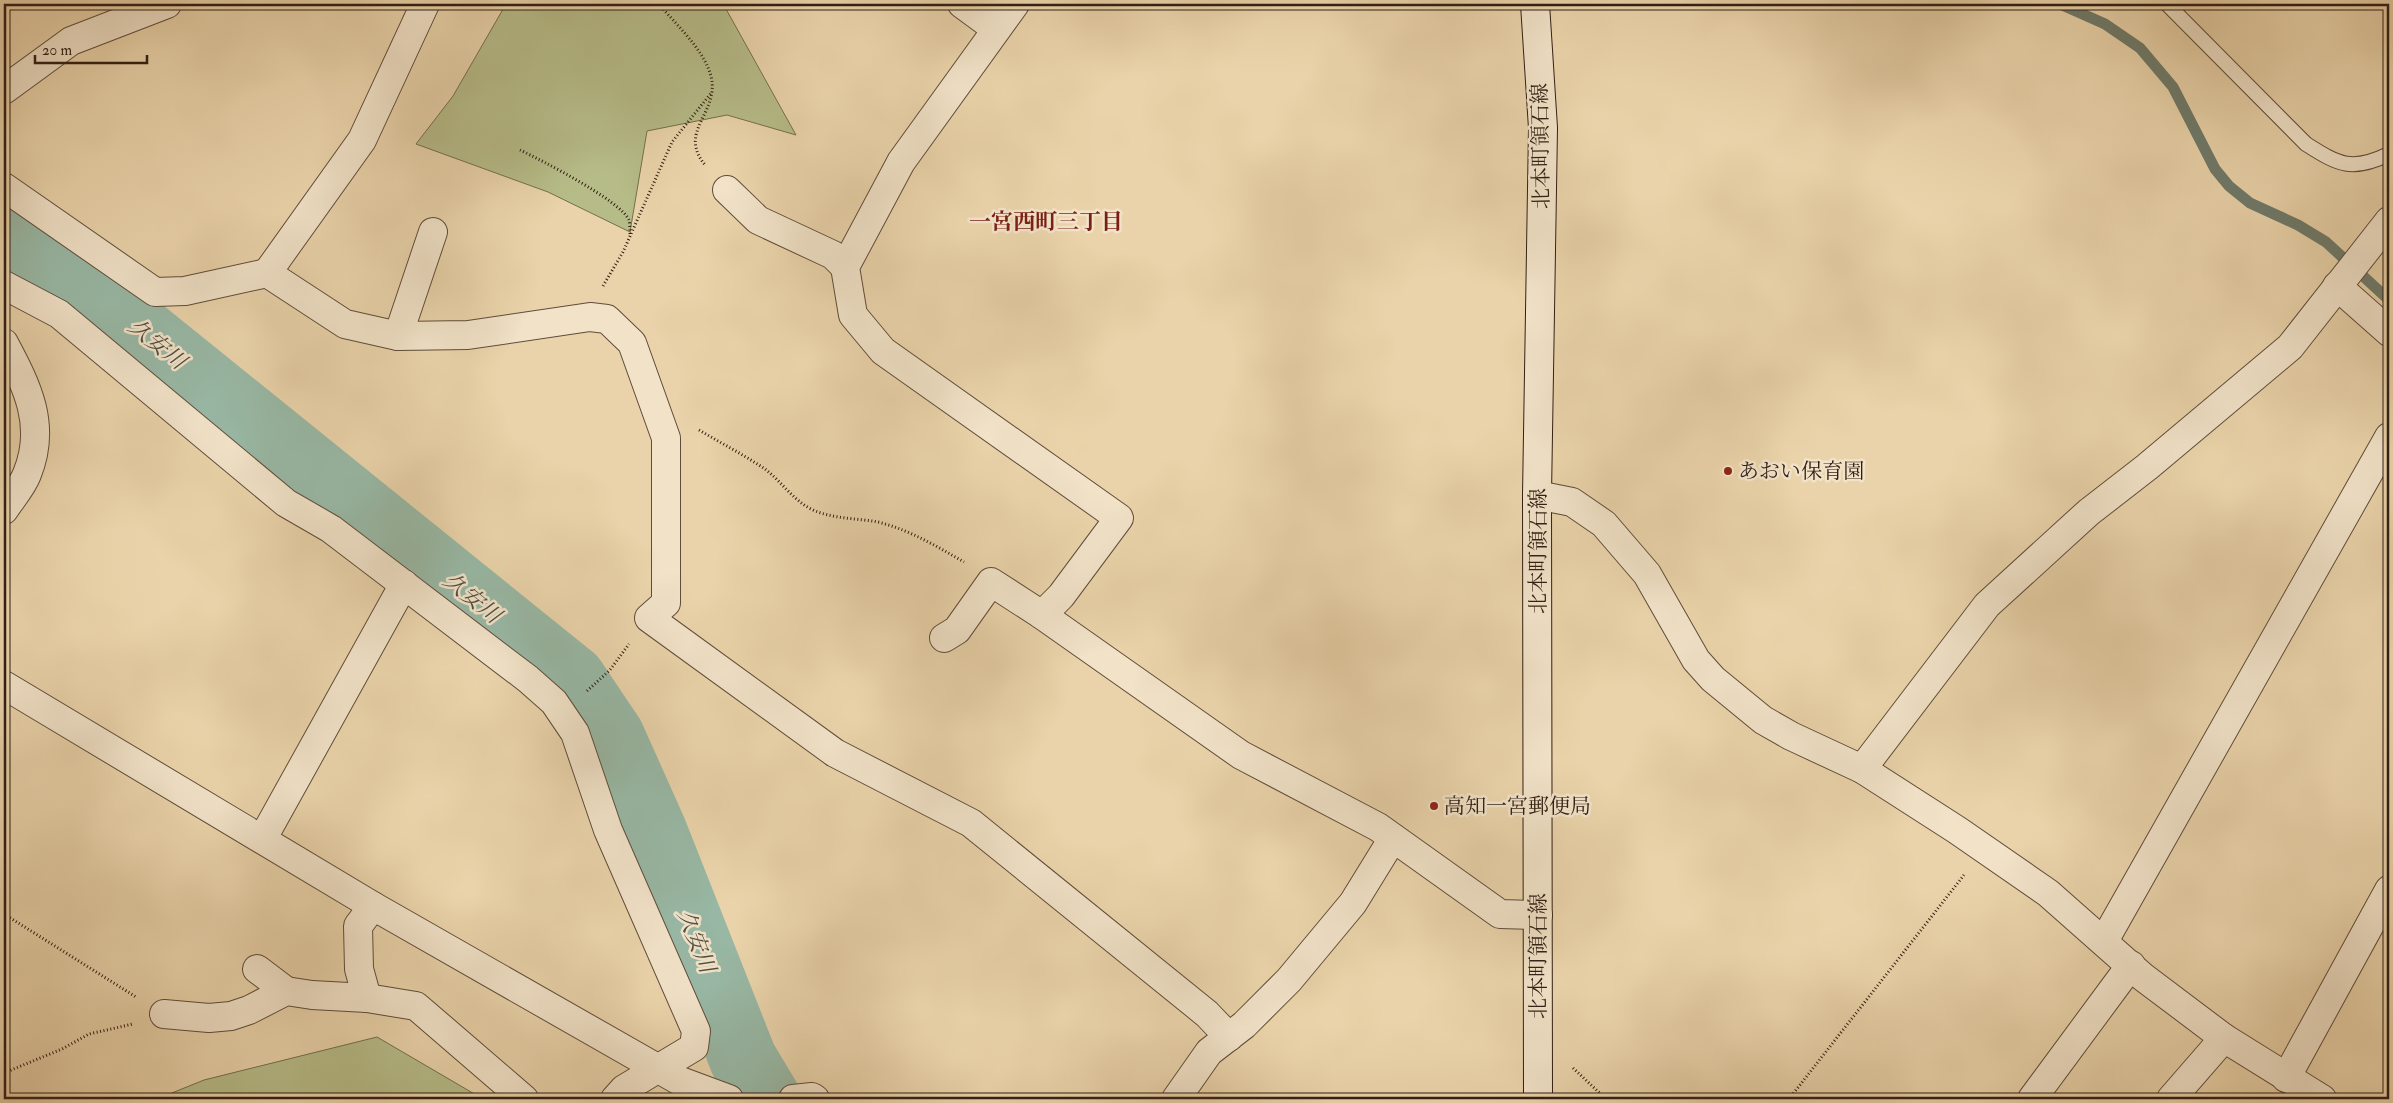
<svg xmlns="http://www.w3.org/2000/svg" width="2393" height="1103" font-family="'IM FELL Double Pica','Noto Serif JP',serif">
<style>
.green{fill:#b6bc88;stroke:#746e4e}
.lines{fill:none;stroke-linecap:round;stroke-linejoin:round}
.stream{stroke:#6f7b6b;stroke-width:11}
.river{stroke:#98b8a5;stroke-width:68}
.service-casing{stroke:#5f4c3a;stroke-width:16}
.minor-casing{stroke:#5f4c3a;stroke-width:30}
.tertiary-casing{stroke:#5f4c3a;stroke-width:30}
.secondary-casing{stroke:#311f14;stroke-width:30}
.path{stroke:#311f14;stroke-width:3;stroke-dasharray:1 2.5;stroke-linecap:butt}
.service{stroke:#f1e2c8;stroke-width:14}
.minor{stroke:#f1e2c8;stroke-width:28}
.tertiary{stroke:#f1e2c8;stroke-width:28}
.secondary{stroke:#f1e2c8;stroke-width:28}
.poi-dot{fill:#8f2418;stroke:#f1e2c8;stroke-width:2}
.labels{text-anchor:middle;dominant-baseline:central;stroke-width:5;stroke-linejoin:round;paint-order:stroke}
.street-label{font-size:21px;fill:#311f14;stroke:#f1e2c8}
.poi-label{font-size:21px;fill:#311f14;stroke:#f1e2c8;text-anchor:start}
.neighbourhood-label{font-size:22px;font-weight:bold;fill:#7a1f14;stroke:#f1e2c8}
.water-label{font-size:22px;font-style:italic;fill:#504d40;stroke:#f1e2c8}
</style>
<rect width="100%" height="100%" fill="#ead3aa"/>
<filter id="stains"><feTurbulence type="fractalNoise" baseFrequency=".004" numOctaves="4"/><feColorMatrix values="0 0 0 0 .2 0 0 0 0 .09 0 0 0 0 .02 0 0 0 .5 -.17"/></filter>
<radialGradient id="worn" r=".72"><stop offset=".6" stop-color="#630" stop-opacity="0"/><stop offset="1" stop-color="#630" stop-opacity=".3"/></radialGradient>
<!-- green -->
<g class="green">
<polygon points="506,4 725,4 726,9 796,135 727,115 647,131 630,232 548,192 416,144 453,96"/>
<polygon points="377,1037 483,1099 157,1099 204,1080"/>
</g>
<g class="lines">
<!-- stream -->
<polyline class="stream" points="2060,4 2105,24 2140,48 2173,87 2215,169 2229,186 2250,203 2298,225 2326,242 2389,300"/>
<!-- river -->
<polyline class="river" points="4,237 40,251 79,281 572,679 611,737 653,831 743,1059 767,1099"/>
<defs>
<path id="service" d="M 2167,4 L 2306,144 C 2339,165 2352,172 2389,154"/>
<g id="minor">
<polyline points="962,4 996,29"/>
<polyline points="1015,4 901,162 845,267 853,315 883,351 1119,518 1061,596 1042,615 1241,755 1378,827 1500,914 1538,915"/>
<polyline points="4,90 71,41 167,4"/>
<polyline points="4,187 155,292 185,291 267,273 345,324 398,336 468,335 590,317 607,319 632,343 666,438 666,603 649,618 835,753 971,823 1207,1014 1229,1037"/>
<polyline points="727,190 758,220 833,255 845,267"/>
<polyline points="267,273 362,140 425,4"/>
<polyline points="4,285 59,314 286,503 331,529 528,679 554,702 575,733 608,830 696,1031 694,1047 624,1089 615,1099"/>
<polyline points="2337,286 2389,332"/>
<polyline points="398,336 433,232"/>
<polyline points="1537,495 1572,502 1604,524 1647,574 1696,660 1713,679 1763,720 1791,736 1862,769 1957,830 2048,893 2143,977 2224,1038 2322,1099"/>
<polyline points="944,638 957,630 991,582 1042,615"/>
<polyline points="4,685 373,906 678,1080 729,1099"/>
<polyline points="1862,769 1987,605 2089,512 2147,467 2290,347 2389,221"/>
<polyline points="263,838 404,584"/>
<polyline points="2104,941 2389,437"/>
<polyline points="257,969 286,991"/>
<polyline points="367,998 416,1006 524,1099"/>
<polyline points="164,1014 209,1018 231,1016 249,1010 286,991 312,995 367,998 359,969 358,926 373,906"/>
<polyline points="2286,1078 2389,890"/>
<polyline points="793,1099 812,1097 815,1099"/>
<polyline points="1176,1099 1209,1052 1244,1025 1289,980 1353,903 1393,838"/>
<polyline points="2032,1099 2131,965"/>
<polyline points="2171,1099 2224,1038"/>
</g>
<path id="tertiary" d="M 4,343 C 27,386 47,425 27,474 C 22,487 11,499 4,510"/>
<polyline id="secondary" points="1535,4 1543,128 1537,495 1538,1099"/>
</defs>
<!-- service casing -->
<use href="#service" class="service-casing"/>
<!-- minor casing -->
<use href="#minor" class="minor-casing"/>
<!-- tertiary casing -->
<use href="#tertiary" class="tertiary-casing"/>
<!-- secondary casing -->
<use href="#secondary" class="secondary-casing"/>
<!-- path -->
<g class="path">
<path d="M 659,4 C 676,25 703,48 711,76 C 720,114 676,131 706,166"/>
<path d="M 520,150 C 541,160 621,201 629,220 C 630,224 630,231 630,236"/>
<polyline points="603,286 623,252 672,142 712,92"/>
<path d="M 699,430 C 721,443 744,455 765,469 C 781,481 792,499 811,509 C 831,519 856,518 878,522 C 910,530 936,546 964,562"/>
<polyline points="587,691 610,670 629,644"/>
<polyline points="4,914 136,997"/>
<polyline points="1573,1068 1606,1099"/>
<polyline points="4,1073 62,1049 89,1034 133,1024"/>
<polyline points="387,1098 389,1099"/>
<polyline points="1789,1099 1964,875"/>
</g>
<!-- service -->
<use href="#service" class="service"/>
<!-- minor -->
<use href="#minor" class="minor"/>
<!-- tertiary -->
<use href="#tertiary" class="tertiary"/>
<!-- secondary -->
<use href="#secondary" class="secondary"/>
</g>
<!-- markers -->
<g class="poi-dot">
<circle cx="1728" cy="471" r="5"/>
<circle cx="1434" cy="806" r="5"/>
</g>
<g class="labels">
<!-- street labels -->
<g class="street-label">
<text transform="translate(1541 146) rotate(-91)">北本町領石線</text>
<text transform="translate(1538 551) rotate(-90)">北本町領石線</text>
<text transform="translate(1538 956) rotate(-90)">北本町領石線</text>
</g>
<!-- poi labels -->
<g class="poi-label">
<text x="1738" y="471">あおい保育園</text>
<text x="1444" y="806">高知一宮郵便局</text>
</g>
<!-- neighbourhood labels -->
<g class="neighbourhood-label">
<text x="1046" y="222">一宮西町三丁目</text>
</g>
<!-- water labels -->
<g class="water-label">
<text transform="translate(157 344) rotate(39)">久安川</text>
<text transform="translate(472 598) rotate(39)">久安川</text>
<text transform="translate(696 941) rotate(68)">久安川</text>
</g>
</g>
<!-- margin -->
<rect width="2393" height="1103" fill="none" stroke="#ead3aa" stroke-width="20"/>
<rect x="5" y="5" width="2383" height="1093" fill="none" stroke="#311f14" stroke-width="2.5"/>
<rect x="10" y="10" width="2373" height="1083" fill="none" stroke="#311f14"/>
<!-- scale -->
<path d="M35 55v8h112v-8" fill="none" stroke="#311f14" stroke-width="2.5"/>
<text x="42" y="55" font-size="15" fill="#311f14" stroke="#f1e2c8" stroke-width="4" paint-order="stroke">20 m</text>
<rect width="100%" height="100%" filter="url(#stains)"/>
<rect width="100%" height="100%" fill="url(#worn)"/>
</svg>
